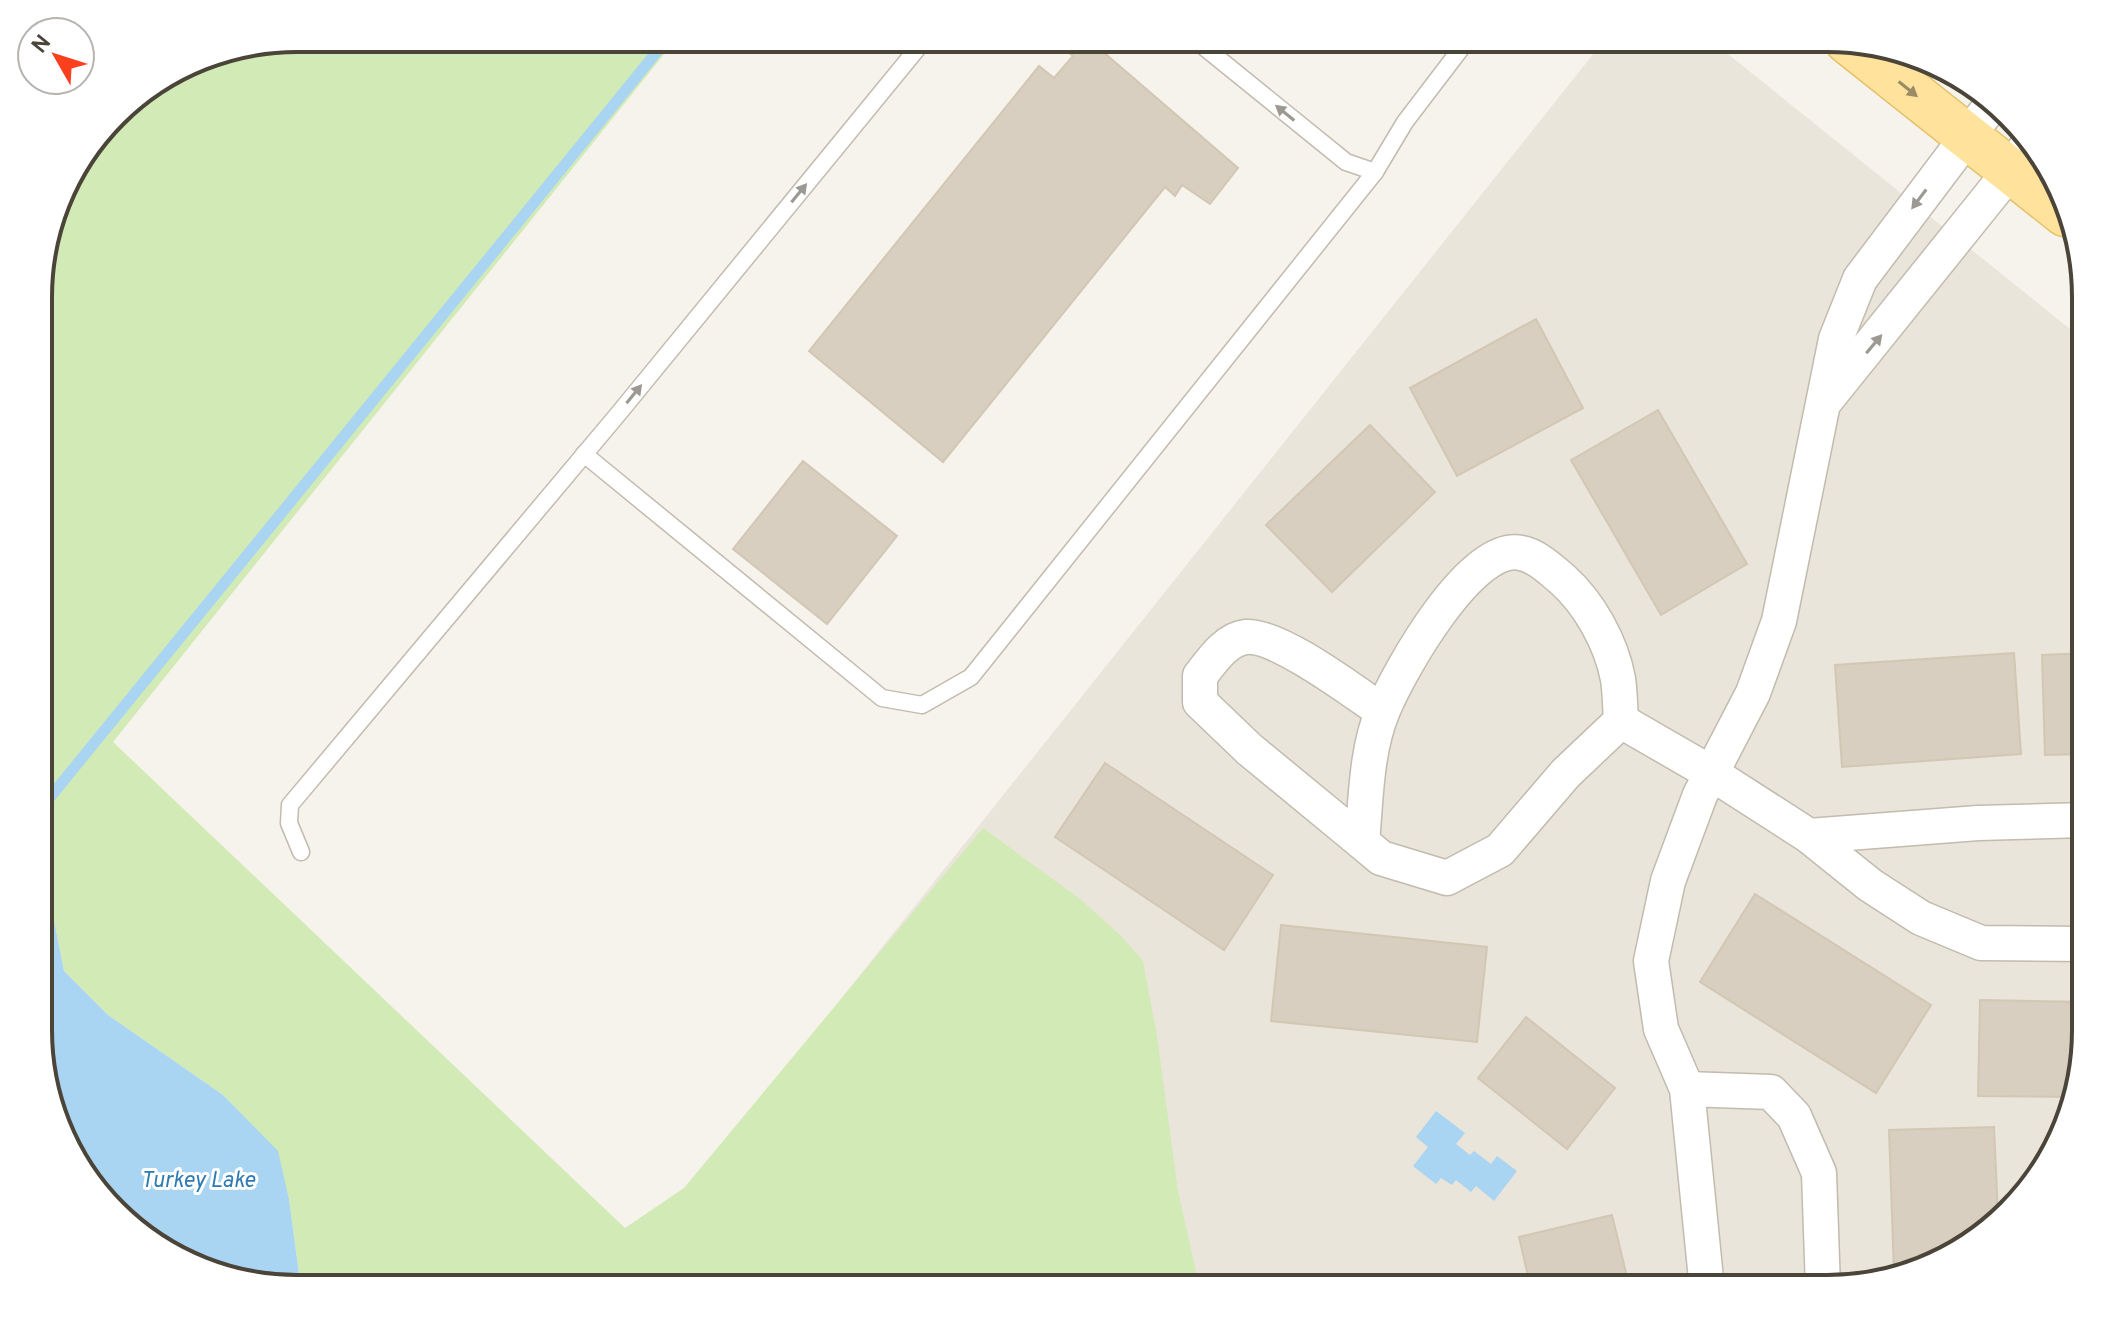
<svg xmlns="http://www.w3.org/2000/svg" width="2124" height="1327" font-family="Overpass,sans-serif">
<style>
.residential{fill:#eae5da}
.green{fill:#d2eab5}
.water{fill:#a9d4f2}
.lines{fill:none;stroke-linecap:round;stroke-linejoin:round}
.stream{stroke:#a9d4f2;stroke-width:11}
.building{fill:#d8cfc1;stroke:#d3c7b4;stroke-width:2}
.service-casing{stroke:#c2bbae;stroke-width:19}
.minor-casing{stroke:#c2bbae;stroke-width:37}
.primary-casing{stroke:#e6c16a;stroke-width:47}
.service{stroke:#fff;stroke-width:16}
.minor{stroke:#fff;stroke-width:34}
.primary{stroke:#ffe39c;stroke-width:44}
.oneway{fill:#9c8c66}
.oneway2{fill:#9c9892}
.labels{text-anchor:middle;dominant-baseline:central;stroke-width:6;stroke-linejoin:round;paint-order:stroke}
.water-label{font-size:22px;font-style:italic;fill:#2e7ab2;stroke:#fff}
.rim{fill:none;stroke:#4b4439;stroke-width:4}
</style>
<rect width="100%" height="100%" fill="#f6f3ec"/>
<!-- residential -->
<polygon class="residential" points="1606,38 1708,38 2085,341 2085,1047 2043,1174 1957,1254 1844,1288 610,1289"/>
<!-- green -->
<polygon class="green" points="297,38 677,38 113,742 625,1228 684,1188 983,828 1080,899 1121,936 1143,961 1157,1036 1178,1191 1200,1289 301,1289 289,1199 277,1151 223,1095 108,1015 64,971 46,880 51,796 45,747 40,739 40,263 65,182 126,102 198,58"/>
<!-- water -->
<g class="water">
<polygon points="40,739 45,747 51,796 46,880 64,971 108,1015 223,1095 278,1151 289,1199 301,1289 229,1280 153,1246 81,1174 40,1064"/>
<polygon points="1436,1111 1465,1133 1456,1144 1470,1155 1474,1151 1491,1164 1497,1156 1517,1171 1494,1201 1476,1186 1471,1192 1456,1180 1452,1185 1441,1178 1436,1184 1413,1166 1428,1147 1416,1137"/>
</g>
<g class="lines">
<!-- stream -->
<polyline class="stream" points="43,806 668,38"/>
</g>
<!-- building -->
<g class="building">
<polygon points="1064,38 1087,38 1238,168 1210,204 1182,185 1175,196 1165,187 943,462 809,351 1039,66 1054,78 1073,56 1059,45"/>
<polygon points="1536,319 1583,408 1457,476 1410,388"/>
<polygon points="1658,410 1747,564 1661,615 1571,460"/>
<polygon points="1370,425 1435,492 1332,592 1266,525"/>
<polygon points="803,461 897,536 827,624 733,549"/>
<polygon points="2014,653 2021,754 1842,767 1835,665"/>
<polygon points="2085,653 2085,754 2045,755 2042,655"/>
<polygon points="1105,763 1273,875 1224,950 1055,837"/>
<polygon points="1755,894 1931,1005 1876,1093 1700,982"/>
<polygon points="1281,925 1487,947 1477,1042 1271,1021"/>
<polygon points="1980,1000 2085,1002 2085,1047 2069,1097 1978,1096"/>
<polygon points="1526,1017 1615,1088 1567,1149 1478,1078"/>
<polygon points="1994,1127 1998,1216 1957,1254 1894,1273 1889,1130"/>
<polygon points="1612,1215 1630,1289 1531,1289 1519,1237"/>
</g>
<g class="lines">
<defs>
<g id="service">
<polyline points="1193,38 1346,162 1375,172 1405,122 1469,38"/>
<polyline points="584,454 882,698 922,705 971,677 1375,172"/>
<polyline points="301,852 289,823 290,805 619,413 926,38"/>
</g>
<g id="minor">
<polyline points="1826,400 2011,170 2029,143"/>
<path d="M 1382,711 C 1355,693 1278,634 1246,637 C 1226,639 1211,662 1200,676 L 1200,702 L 1249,749 L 1362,842 L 1381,858 L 1447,878 L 1500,850 L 1566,773 L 1621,721 L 1711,773 L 1809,836 L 1870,885 L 1921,918 L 1981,943 L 2085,944"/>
<polyline points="1809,836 1978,823 2085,820"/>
<path d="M 1362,842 C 1366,799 1366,750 1383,710 C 1399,671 1472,541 1521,553 C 1537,556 1550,569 1562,579 C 1589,603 1611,642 1618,679 C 1620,692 1620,707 1621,721"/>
<polyline points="1687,1089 1771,1092 1794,1116 1819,1173 1823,1288"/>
<polyline points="1707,1289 1687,1089 1661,1029 1651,961 1668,881 1700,795 1753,693 1779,621 1836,339 1860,279 1992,104"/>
</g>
<polyline id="primary" points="1847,41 2065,214"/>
</defs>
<!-- service casing -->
<use href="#service" class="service-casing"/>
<!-- minor casing -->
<use href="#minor" class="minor-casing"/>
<!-- primary casing -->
<use href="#primary" class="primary-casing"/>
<!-- service -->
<use href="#service" class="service"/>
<!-- minor -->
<use href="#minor" class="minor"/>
<!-- primary -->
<use href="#primary" class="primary"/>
</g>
<!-- one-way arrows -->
<defs><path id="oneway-solid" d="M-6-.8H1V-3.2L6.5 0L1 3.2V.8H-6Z" transform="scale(2)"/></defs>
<use class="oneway" href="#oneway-solid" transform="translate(1908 89) rotate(39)"/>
<g class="oneway2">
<use href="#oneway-solid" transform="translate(1285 113) rotate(-141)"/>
<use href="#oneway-solid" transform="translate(799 193) rotate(-51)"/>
<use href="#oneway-solid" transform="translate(1919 199) rotate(127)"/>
<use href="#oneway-solid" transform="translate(1874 344) rotate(-50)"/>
<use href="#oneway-solid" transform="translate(634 394) rotate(-51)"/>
</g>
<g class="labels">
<!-- water labels -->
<g class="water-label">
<text x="198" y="1181">Turkey Lake</text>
</g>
</g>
<!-- crop -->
<path d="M0 0H2124V1327H0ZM297 52H1827A245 245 0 0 1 2072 297V1030A245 245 0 0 1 1827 1275H297A245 245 0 0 1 52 1030V297A245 245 0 0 1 297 52Z" fill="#fff" fill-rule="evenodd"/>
<path class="rim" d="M297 52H1827A245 245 0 0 1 2072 297V1030A245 245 0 0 1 1827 1275H297A245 245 0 0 1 52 1030V297A245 245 0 0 1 297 52Z"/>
<!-- north arrow -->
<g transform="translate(56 56) rotate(309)"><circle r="38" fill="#ffffff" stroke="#b7b4b0" stroke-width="2"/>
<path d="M0-6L14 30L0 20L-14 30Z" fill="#fc3f1d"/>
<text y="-12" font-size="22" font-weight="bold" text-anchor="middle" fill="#4b4439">N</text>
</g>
</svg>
